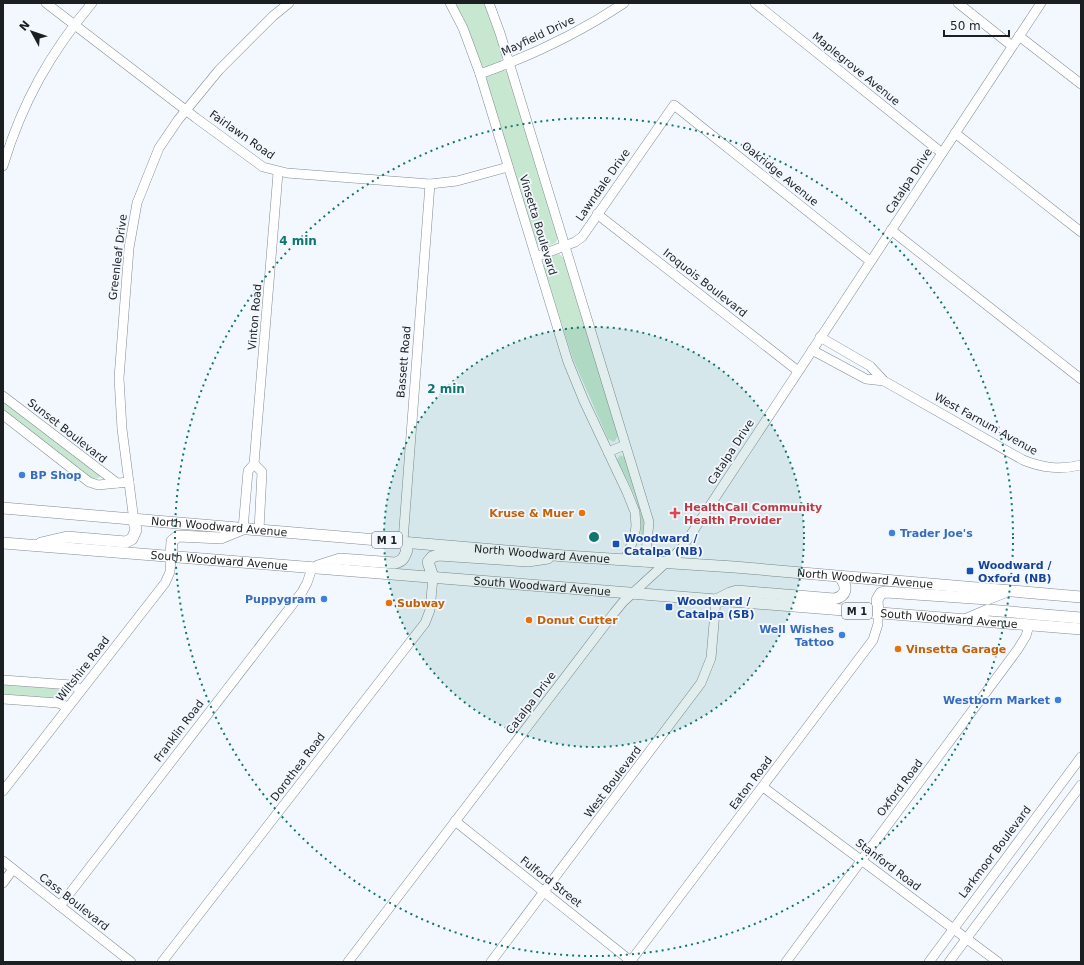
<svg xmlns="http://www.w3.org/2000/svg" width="1084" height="965" font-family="'DejaVu Sans',sans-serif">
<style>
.grass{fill:#c7e7d0}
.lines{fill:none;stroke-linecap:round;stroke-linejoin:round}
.minor-casing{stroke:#838b93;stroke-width:10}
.major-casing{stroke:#838b93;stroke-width:12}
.minor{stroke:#fff;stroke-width:9}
.major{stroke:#fff;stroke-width:11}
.ring{fill:none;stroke:#0f766e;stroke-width:2;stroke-dasharray:2 4}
.shop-dot{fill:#3f7fe0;stroke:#f2f8fe;stroke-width:1.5}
.food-dot{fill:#e8710a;stroke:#f2f8fe;stroke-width:1.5}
.health-dot{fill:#e0444e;stroke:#f2f8fe;stroke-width:1.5}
.transit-dot{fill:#1a4fb4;stroke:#f2f8fe;stroke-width:1.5}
.labels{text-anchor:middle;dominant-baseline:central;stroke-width:3.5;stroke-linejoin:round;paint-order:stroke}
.shield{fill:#f2f8fe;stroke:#5c6064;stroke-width:1}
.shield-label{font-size:10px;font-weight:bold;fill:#1c1f22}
.street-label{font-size:11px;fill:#1c1f22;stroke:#f2f8fe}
.shop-label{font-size:11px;font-weight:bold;fill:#366cbe;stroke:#f2f8fe;text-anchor:end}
.health-label{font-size:11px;font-weight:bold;fill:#be3a42;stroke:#f2f8fe;text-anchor:start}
.food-label{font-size:11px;font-weight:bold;fill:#c56008;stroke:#f2f8fe;text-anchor:start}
.transit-label{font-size:11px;font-weight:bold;fill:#164399;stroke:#f2f8fe;text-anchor:start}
.centre{fill:#0f766e;stroke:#f2f8fe;stroke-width:2}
.ring-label{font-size:12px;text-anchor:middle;font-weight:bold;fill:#0f766e;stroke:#f2f8fe;stroke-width:3.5;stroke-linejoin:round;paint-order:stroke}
</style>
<rect width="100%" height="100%" fill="#f2f8fe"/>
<!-- grass -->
<g class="grass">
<polygon points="455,3 484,3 503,54 501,62 486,68 481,65 471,37"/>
<polygon points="503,69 507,72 558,238 556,243 542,248 537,244 486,82 487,75"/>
<polygon points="559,254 566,260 619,435 614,442 608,439 573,359 544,268 544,261 548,257"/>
<polygon points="3,399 99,474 100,478 93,479 85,475 3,410"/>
<path d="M 620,455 L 625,457 L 645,526 L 644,537 L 640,536 C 645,509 629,483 617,460 Z"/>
<polygon points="3,684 58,688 61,692 61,696 55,700 3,696"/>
</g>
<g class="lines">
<defs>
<g id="minor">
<polyline points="46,3 196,118 263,167 287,173 430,184 457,181 508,167"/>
<polyline points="450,3 463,28 480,74 568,362 584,401 627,492 635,512 636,526 634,538 625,560"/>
<polyline points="489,3 500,33 649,522 645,562"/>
<polyline points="755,3 942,153"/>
<polyline points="958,3 1012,46"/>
<polyline points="1019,36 1081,84"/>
<path d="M 480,74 C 531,56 579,33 624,3"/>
<polyline points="955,133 1081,232"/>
<path d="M 3,166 C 22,103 50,53 92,3"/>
<polyline points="597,214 798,371"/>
<polyline points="891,230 1081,379"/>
<polyline points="536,257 575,242 582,237 674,105 870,261"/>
<path d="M 820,337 L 870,366 L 884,381 L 1023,460 C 1043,468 1060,470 1081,465"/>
<polyline points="812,350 866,379 884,381"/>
<polyline points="3,396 117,483"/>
<polyline points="3,415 89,482 98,485 129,482"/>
<polyline points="608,452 625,445"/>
<polyline points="254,464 262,472 259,530"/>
<polyline points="134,521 122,429 119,378 129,248 137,203 159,148 178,120 219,70 273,16 289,3"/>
<polyline points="243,529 248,471 254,464 278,173"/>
<polyline points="403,541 430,184"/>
<polyline points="3,680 72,685 81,690"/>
<polyline points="3,699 58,703 68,707"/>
<polyline points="763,787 998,962"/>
<polyline points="3,791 165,583 170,572 171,557"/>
<polyline points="455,821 632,962"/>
<polyline points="3,861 131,962"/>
<polyline points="3,883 13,869"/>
<polyline points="60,906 302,592 307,583 312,568"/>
<polyline points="162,962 425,623 430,610 433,577"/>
<polyline points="348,962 614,613 623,602 682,548 1041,3"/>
<polyline points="491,962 701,683 711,658 716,600"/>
<polyline points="630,962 873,640 878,624 878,613"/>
<polyline points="786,962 1018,649 1026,636 1029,625"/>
<polyline points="929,962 1081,757"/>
<polyline points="949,962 1081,785"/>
</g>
<g id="major">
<path id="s1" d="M 3,508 L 565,556 L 734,567 L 1081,597"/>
<path id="s2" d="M 3,543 L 1081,629"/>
<polyline points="41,543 67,537 126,542 132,539 136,530 134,521"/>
<polyline points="171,557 172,541 178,536 221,538 243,529"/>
<path d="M 318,566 L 340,559 L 395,563 C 403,561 404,558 407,550 L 403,541"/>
<polyline points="433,577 428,562 432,557 438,555 528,561 548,558"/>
<path d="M 716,600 L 730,593 L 737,591 L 834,599 C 847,596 848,587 840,577"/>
<polyline points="878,613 877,600 881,593 886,592 987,599 1005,592"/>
<polyline points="967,619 988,610 1081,618"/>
</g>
</defs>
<!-- minor casing -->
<use href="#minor" class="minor-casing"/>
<!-- major casing -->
<use href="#major" class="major-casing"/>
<!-- minor -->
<use href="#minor" class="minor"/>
<!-- major -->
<use href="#major" class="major"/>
</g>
<!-- distance rings -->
<circle cx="594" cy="537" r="210" fill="#0f766e" fill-opacity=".12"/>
<g class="ring">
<circle cx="594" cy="537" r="210"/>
<circle cx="594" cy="537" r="419"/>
</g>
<!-- markers -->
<g class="shop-dot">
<circle cx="22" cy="475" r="4"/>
<circle cx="892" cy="533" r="4"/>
<circle cx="324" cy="599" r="4"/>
<circle cx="842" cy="635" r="4"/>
<circle cx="1058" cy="700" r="4"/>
</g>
<g class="food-dot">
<circle cx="582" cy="513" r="4"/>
<circle cx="389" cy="603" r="4"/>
<circle cx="529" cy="620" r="4"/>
<circle cx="898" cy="649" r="4"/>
</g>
<path class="health-dot" d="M673 507h4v4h4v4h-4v4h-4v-4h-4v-4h4z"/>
<g class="transit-dot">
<rect x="612" y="540" width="8" height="8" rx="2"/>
<rect x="966" y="567" width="8" height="8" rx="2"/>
<rect x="665" y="603" width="8" height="8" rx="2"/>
</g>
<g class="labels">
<!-- shield labels -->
<g class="shield">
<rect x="372" y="532" width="30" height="16" rx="3"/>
<rect x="842" y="603" width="30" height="16" rx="3"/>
</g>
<g class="shield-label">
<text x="387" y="540">M 1</text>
<text x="857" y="611">M 1</text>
</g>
<!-- street labels -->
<g class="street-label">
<text transform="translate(538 36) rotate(-25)">Mayfield Drive</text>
<text transform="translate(856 69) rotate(39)">Maplegrove Avenue</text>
<text transform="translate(242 135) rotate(35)">Fairlawn Road</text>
<text transform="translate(780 174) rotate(39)">Oakridge Avenue</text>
<text transform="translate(909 181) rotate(-57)">Catalpa Drive</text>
<text transform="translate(603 185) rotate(-55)">Lawndale Drive</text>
<text transform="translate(538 225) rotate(73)">Vinsetta Boulevard</text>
<text transform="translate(118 257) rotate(-83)">Greenleaf Drive</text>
<text transform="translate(705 283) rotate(38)">Iroquois Boulevard</text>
<text transform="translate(255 317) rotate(-85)">Vinton Road</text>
<text transform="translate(404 362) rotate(-85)">Bassett Road</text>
<text transform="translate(986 424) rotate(29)">West Farnum Avenue</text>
<text transform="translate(67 431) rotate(38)">Sunset Boulevard</text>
<text transform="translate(731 452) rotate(-57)">Catalpa Drive</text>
<text stroke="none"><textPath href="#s1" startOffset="217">North Woodward Avenue</textPath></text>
<text stroke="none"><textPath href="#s1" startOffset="541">North Woodward Avenue</textPath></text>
<text stroke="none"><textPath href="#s2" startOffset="217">South Woodward Avenue</textPath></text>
<text stroke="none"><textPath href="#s1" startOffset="865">North Woodward Avenue</textPath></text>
<text stroke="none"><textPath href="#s2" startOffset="541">South Woodward Avenue</textPath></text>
<text stroke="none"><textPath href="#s2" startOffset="949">South Woodward Avenue</textPath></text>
<text transform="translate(83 669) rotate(-52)">Wiltshire Road</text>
<text transform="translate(531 703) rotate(-53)">Catalpa Drive</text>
<text transform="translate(179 731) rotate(-53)">Franklin Road</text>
<text transform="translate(298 767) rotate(-53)">Dorothea Road</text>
<text transform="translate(613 782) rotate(-53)">West Boulevard</text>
<text transform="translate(751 783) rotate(-53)">Eaton Road</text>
<text transform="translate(900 788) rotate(-53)">Oxford Road</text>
<text transform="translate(995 852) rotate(-53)">Larkmoor Boulevard</text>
<text transform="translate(888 865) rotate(37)">Stanford Road</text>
<text transform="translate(551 882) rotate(38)">Fulford Street</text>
<text transform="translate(74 902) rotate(38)">Cass Boulevard</text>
</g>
<!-- shop labels -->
<g class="shop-label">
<text x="30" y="475" text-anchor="start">BP Shop</text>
<text x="900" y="533" text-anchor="start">Trader Joe's</text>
<text x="316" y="599">Puppygram</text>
<text x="834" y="629">Well Wishes<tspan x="834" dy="13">Tattoo</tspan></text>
<text x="1050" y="700">Westborn Market</text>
</g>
<!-- health labels -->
<g class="health-label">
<text x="684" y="507">HealthCall Community<tspan x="684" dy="13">Health Provider</tspan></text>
</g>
<!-- food labels -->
<g class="food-label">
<text x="574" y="513" text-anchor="end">Kruse &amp; Muer</text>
<text x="397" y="603">Subway</text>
<text x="537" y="620">Donut Cutter</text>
<text x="906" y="649">Vinsetta Garage</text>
</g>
<!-- transit labels -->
<g class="transit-label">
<text x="624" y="538">Woodward /<tspan x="624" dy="13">Catalpa (NB)</tspan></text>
<text x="978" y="565">Woodward /<tspan x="978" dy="13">Oxford (NB)</tspan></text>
<text x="677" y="601">Woodward /<tspan x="677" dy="13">Catalpa (SB)</tspan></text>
</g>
</g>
<circle cx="594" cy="537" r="6" class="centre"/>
<g class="ring-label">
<text x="298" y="245">4 min</text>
<text x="446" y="393">2 min</text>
</g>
<!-- border -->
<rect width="1084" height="965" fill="none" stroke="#1c1f22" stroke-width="8"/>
<!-- north arrow -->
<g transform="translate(32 32) rotate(310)" stroke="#f2f8fe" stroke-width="3" paint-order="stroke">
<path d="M0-3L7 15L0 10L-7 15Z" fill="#1c1f22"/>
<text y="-6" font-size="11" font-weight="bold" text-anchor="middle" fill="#1c1f22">N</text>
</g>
<!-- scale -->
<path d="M944 30v6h65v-6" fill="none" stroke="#1c1f22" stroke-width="2"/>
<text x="950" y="30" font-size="12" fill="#1c1f22" stroke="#f2f8fe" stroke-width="3" paint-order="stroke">50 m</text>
</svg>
